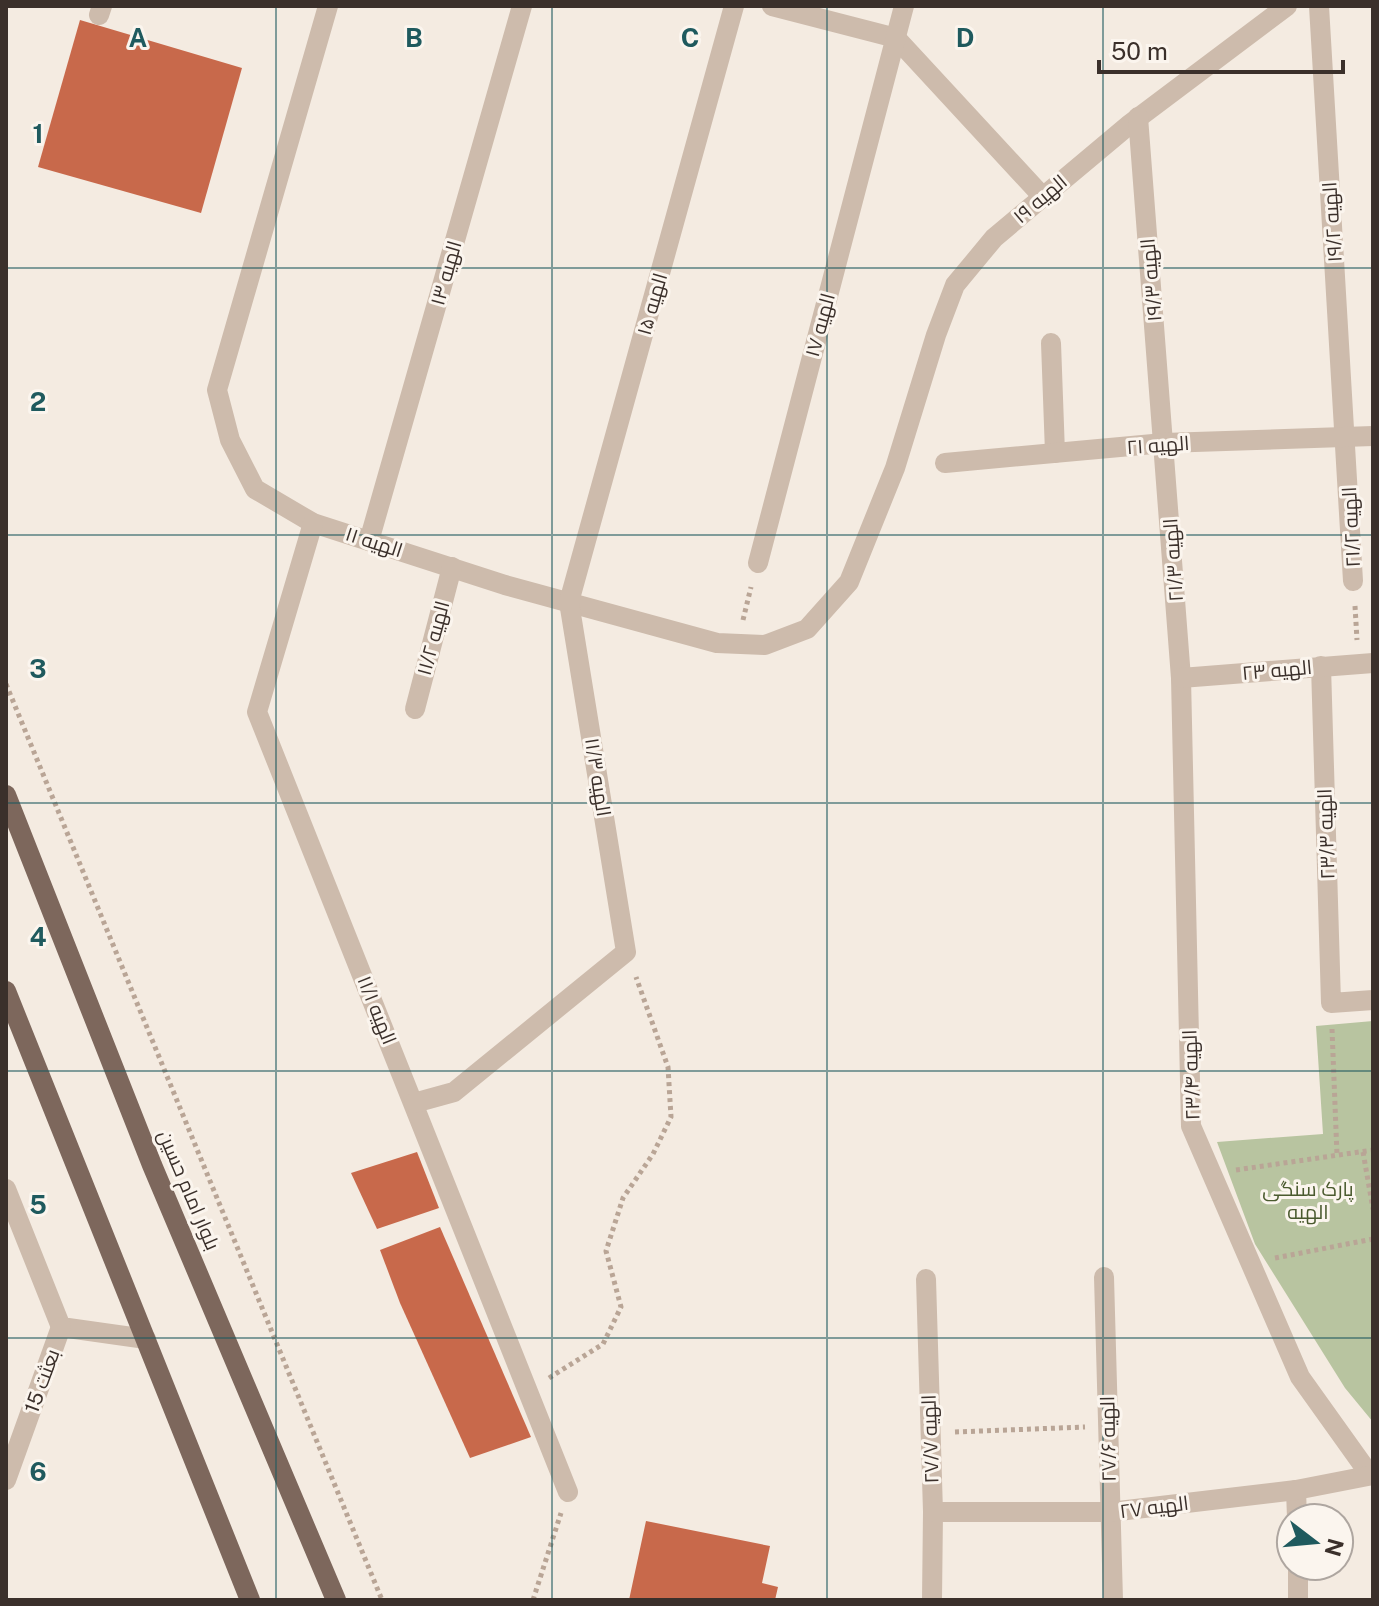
<svg xmlns="http://www.w3.org/2000/svg" width="1379" height="1606" font-family="'Public Sans',Cairo,sans-serif">
<style>
.green{fill:#b8c4a0}
.building{fill:#c8694b}
.lines{fill:none;stroke-linecap:round;stroke-linejoin:round}
.path{stroke:#b9a596;stroke-width:5;stroke-dasharray:4 4;stroke-linecap:butt}
.minor{stroke:#cdbbac;stroke-width:20}
.major{stroke:#7d675c;stroke-width:20}
.grid{fill:none;stroke:#1f5a5e;stroke-width:2;stroke-opacity:0.55}
.labels{text-anchor:middle;dominant-baseline:central;stroke-width:6;stroke-linejoin:round;paint-order:stroke}
.street-label{font-size:20px;fill:#3b302b;stroke:#fbf5ee}
.park-label{font-size:20px;fill:#4a5a2e;stroke:#fbf5ee}
.grid-label{font-size:26px;text-anchor:middle;font-weight:bold;fill:#1f5a5e;stroke:#fbf5ee;stroke-width:6;stroke-linejoin:round;paint-order:stroke}
</style>
<rect width="100%" height="100%" fill="#f4ebe1"/>
<!-- green -->
<polygon class="green" points="1373,1021 1373,1422 1345,1388 1255,1244 1217,1142 1323,1134 1316,1026"/>
<!-- building -->
<g class="building">
<polygon points="80,20 242,68 201,213 38,167"/>
<polygon points="417,1152 439,1208 377,1229 351,1173"/>
<polygon points="440,1227 531,1437 470,1458 400,1303 380,1250"/>
<polygon points="646,1521 770,1546 762,1583 778,1587 775,1600 629,1600"/>
</g>
<g class="lines">
<!-- path -->
<g class="path">
<polyline points="1355,606 1357,640"/>
<polyline points="743,620 751,587"/>
<polyline points="6,684 382,1600"/>
<polyline points="1332,1029 1337,1155"/>
<polyline points="1363,1152 1373,1209"/>
<polyline points="1236,1170 1373,1150"/>
<polyline points="1275,1258 1373,1239"/>
<polyline points="549,1378 603,1344 621,1307 606,1251 623,1198 653,1154 671,1117 668,1067 636,977"/>
<polyline points="955,1432 1085,1427"/>
<polyline points="533,1600 561,1513"/>
</g>
<!-- minor -->
<g class="minor">
<polyline points="328,6 217,390 230,440 255,489 313,523 505,585 717,643 765,645 807,629 849,582 895,468 936,335 955,285 994,238 1130,124 1287,6"/>
<polyline points="772,6 896,38 1043,197"/>
<polyline points="1319,6 1353,581"/>
<polyline points="99,15 102,6"/>
<polyline points="1138,117 1181,678 1191,1126 1300,1377 1370,1475"/>
<polyline points="1051,343 1055,453"/>
<polyline points="945,463 1164,443 1373,436"/>
<polyline points="313,523 257,712 568,1492"/>
<polyline points="369,541 522,6"/>
<polyline points="758,563 904,6"/>
<polyline points="1321,666 1331,1003 1373,1000"/>
<polyline points="1181,678 1373,663"/>
<polyline points="415,709 452,567"/>
<polyline points="414,1103 454,1092 626,952 569,602 734,6"/>
<polyline points="6,1189 61,1327 146,1339"/>
<polyline points="1104,1277 1113,1600"/>
<polyline points="926,1279 933,1512 932,1600"/>
<polyline points="6,1480 61,1327"/>
<polyline points="1296,1490 1297,1518"/>
<polyline points="933,1512 1110,1512 1296,1490 1373,1475"/>
<polyline points="1298,1566 1298,1600"/>
</g>
<!-- major -->
<g class="major">
<polyline points="6,795 152,1165 336,1600"/>
<polyline points="6,991 250,1600"/>
</g>
</g>
<!-- grid -->
<path class="grid" d="M 276,6 L 276,1600M 552,6 L 552,1600M 827,6 L 827,1600M 1103,6 L 1103,1600M 6,268 L 1373,268M 6,535 L 1373,535M 6,803 L 1373,803M 6,1071 L 1373,1071M 6,1338 L 1373,1338"/>
<g class="labels">
<!-- street labels -->
<g class="street-label">
<text transform="translate(1040 199) rotate(-40)">الهیه ۱۹</text>
<text transform="translate(1332 222) rotate(-94)">الهیه ۱۹/۲</text>
<text transform="translate(446 273) rotate(-74)">الهیه ۱۳</text>
<text transform="translate(1151 280) rotate(-95)">الهیه ۱۹/۳</text>
<text transform="translate(652 304) rotate(-74)">الهیه ۱۵</text>
<text transform="translate(820 325) rotate(-75)">الهیه ۱۷</text>
<text transform="translate(1158 445) rotate(-4)">الهیه ۲۱</text>
<text transform="translate(1351 527) rotate(-93)">الهیه ۲۱/۲</text>
<text transform="translate(374 542) rotate(18)">الهیه ۱۱</text>
<text transform="translate(1173 560) rotate(-94)">الهیه ۲۱/۳</text>
<text transform="translate(433 638) rotate(-75)">الهیه ۱۱/۲</text>
<text transform="translate(1277 670) rotate(-5)">الهیه ۲۳</text>
<text transform="translate(598 777) rotate(81)">الهیه ۱۱/۳</text>
<text transform="translate(1326 834) rotate(-92)">الهیه ۲۳/۳</text>
<text transform="translate(377 1010) rotate(68)">الهیه ۱۱/۱</text>
<text transform="translate(1191 1075) rotate(-92)">الهیه ۲۳/۴</text>
<text transform="translate(189 1190) rotate(67)">بلوار امام حسین</text>
<text transform="translate(42 1381) rotate(-70)">بعثت 15</text>
<text transform="translate(930 1439) rotate(-92)">الهیه ۲۷/۷</text>
<text transform="translate(1108 1439) rotate(-91)">الهیه ۲۷/۶</text>
<text transform="translate(1154 1507) rotate(-7)">الهیه ۲۷</text>
</g>
<!-- park labels -->
<g class="park-label">
<text x="1308" y="1189">پارک سنگی<tspan x="1308" dy="23">الهیه</tspan></text>
</g>
</g>
<g class="grid-label">
<text x="138" y="47">A</text>
<text x="414" y="47">B</text>
<text x="690" y="47">C</text>
<text x="965" y="47">D</text>
<text x="38" y="143">1</text>
<text x="38" y="411">2</text>
<text x="38" y="678">3</text>
<text x="38" y="946">4</text>
<text x="38" y="1214">5</text>
<text x="38" y="1481">6</text>
</g>
<!-- border -->
<rect width="1379" height="1606" fill="none" stroke="#3b302b" stroke-width="16"/>
<!-- north arrow -->
<g transform="translate(1315 1542) rotate(106)"><circle r="38" fill="#fbf5ee" stroke="#aea6a0" stroke-width="2"/>
<path d="M0-6L14 30L0 20L-14 30Z" fill="#1f5a5e"/>
<text y="-12" font-size="22" font-weight="bold" text-anchor="middle" fill="#3b302b">N</text>
</g>
<!-- scale -->
<path d="M1099 60v12h244v-12" fill="none" stroke="#3b302b" stroke-width="4"/>
<text x="1111" y="60" font-size="24" fill="#3b302b" stroke="#fbf5ee" stroke-width="6" paint-order="stroke">50 m</text>
</svg>
